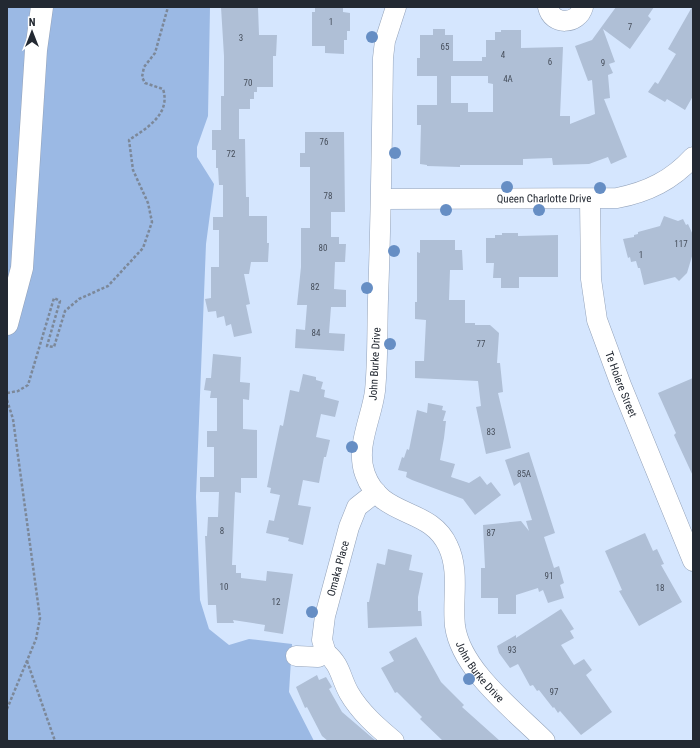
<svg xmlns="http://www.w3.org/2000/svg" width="700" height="748" font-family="'Roboto Condensed',sans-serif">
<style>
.green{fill:#9bb9e4}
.building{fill:#afbfd6;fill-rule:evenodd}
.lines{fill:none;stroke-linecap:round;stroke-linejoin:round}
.minor-casing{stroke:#93a2b9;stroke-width:21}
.major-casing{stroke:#93a2b9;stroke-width:23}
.path{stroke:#7c8899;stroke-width:2.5;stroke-dasharray:3 2;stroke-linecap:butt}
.minor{stroke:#fff;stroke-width:20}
.major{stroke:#fff;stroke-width:22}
.tree{fill:#668ec4}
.labels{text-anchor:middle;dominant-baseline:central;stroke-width:3;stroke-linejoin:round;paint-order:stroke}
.number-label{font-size:9px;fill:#464e5b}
.street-label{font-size:11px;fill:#232932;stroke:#fff}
</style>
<rect width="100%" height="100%" fill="#d5e6fe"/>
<!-- green -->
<polygon class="green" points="7,7 210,7 208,116 197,147 197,157 214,184 206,244 196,497 200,600 209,629 229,645 249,639 292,644 289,692 314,741 7,741"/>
<!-- building -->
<g class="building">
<polygon points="221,7 258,7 259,35 277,35 276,56 273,56 273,87 257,87 257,92 254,92 254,99 250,99 250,109 239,109 239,139 245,139 246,197 249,197 249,216 267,216 267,243 269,243 268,262 251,262 249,274 244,274 250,304 246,305 252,333 234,337 231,324 226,326 224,316 217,318 216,311 208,312 205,299 211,298 211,267 219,267 219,230 213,230 213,217 223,217 223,185 219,185 218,168 216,168 216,150 212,150 212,130 221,130 221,96 224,96 224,56"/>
<polygon points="315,7 343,8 343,12 350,13 350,31 347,31 347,40 344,40 344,54 325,53 325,46 312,46 312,12 315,12"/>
<path d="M 616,7 L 654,7 L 648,16 L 651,19 L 630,49 L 603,29 L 615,62 L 609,64 L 613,73 L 608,75 L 610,98 L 604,99 L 627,157 L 611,164 L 608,157 L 589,164 L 553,165 L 552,158 L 523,159 L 523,165 L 460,165 L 460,167 L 427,166 L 427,165 L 420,164 L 421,125 L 417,125 L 417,105 L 437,105 L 437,76 L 417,76 L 417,58 L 420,58 L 420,35 L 433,35 L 433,29 L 445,29 L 445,35 L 453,35 L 453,61 L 482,61 L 482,57 L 486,57 L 486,40 L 495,40 L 495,32 L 501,32 L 501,30 L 521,30 L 521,48 L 563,47 L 560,116 L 570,116 L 570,124 L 595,114 L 592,80 L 588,81 L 575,46 L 592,40 ZM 451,76 L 488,76 L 488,83 L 493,84 L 493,112 L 468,112 L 468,103 L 451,103 Z"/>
<polygon points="692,7 693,96 685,110 667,99 665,102 648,92 655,82 658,84 676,54 668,49"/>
<polygon points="305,132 344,132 345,212 331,212 331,237 339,237 339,244 346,244 345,262 335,262 334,289 346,290 346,307 331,307 329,333 345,334 344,351 295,348 296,329 305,330 307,305 297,305 301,267 301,228 310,228 310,167 300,167 300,153 305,153"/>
<polygon points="664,216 678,221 683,219 686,225 688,224 693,235 693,253 687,273 679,281 675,277 644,285 640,268 638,268 636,261 631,262 630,257 628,258 623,239 634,237 634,235 638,234 638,232 660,226"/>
<polygon points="502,233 518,233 518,236 558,235 558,277 519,277 519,288 501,288 501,278 493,278 494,263 486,263 486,238 495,238 495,235 502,235"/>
<polygon points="420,240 455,240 455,250 462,250 463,270 450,270 449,300 465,300 465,323 475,323 475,325 490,325 499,333 497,363 500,363 503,392 498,393 511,448 486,454 476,407 481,406 478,381 415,378 415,361 424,361 426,320 415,319 415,302 417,302 417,252 420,253"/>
<polygon points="213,354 241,357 240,382 250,383 249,400 243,399 243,429 257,430 257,478 241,478 241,493 235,492 232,565 236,565 236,573 241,573 241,578 266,581 267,571 293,574 283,634 264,631 265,625 233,620 234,623 217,623 216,605 208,605 205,536 207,536 208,517 218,517 219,492 200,492 200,477 214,477 214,447 207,447 207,431 217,431 217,398 210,398 211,391 204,390 206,378 211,378"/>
<polygon points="303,374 316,377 316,380 323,382 321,389 325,390 324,397 339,401 335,417 321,414 316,437 330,440 326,457 324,457 319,483 303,480 298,505 311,507 303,545 288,541 289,538 266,533 269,520 274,521 280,495 270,493 271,488 267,487 280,425 283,426 290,390 299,392"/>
<polygon points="693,378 693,476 674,435 676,433 658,393"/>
<polygon points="428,403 443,406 442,410 446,411 443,421 446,421 444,438 440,460 455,464 451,477 469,483 480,476 487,485 491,482 501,495 475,515 463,499 412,480 406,477 407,472 398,470 402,457 404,458 407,449 409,450 417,410 427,413"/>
<polygon points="529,452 555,533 544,537 554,568 559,566 564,583 560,585 564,598 548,603 543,590 539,592 538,588 516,595 516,614 498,614 498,598 481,598 481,568 485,568 483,525 521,521 529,531 526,521 532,520 520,482 514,486 505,460"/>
<polygon points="645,533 653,551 657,549 664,564 661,565 682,602 639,626 619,591 622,590 605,551"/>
<polygon points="388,549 412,555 409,570 423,573 418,597 418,611 421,611 422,626 368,628 367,602 369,602 377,563 385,565"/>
<polygon points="561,609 574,629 570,631 574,638 561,645 574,665 584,659 592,670 586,675 612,712 581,735 560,711 558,713 554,707 553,708 539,690 537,691 533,685 530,686 518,664 510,668 499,653 497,646 516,635 516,638"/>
<polygon points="416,637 441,682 464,705 462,707 500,741 443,741 420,719 422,717 397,692 395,693 381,668 394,661 389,652"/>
<polygon points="317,675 319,680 326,677 332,687 329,689 342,712 376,741 328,741 322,736 307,707 305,708 296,687"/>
</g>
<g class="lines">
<defs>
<g id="minor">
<path id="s1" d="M 396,7 L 385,41 L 383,58 C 382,138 381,219 378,299 C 377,330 378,361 375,391 C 372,417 355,447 365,474 C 381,519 430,506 448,546 C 460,571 452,599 455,626 C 461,670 514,710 545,741"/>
<path d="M 548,7 C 552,26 578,25 583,7"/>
<path id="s2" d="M 382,199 L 617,198 C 648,192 672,180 693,157"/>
<path id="s3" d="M 590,199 L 591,279 L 597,320 L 621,385 L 693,561"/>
<path d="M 326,653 C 341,665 340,677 349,693 C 360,712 377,727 394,741"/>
<path id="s4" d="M 296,656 L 318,657 L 326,653 L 322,640 L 325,616 L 349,527 L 357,507 L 376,492"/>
</g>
<polyline id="major" points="7,324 22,268 36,50 42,7"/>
</defs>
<!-- minor casing -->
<use href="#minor" class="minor-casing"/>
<!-- major casing -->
<use href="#major" class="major-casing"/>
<!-- path -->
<g class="path">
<path d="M 7,393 L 18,391 L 28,385 L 54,298 L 60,301 L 47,346 L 54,347 L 65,311 L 79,299 L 108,286 L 143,248 L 152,222 L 148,203 L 133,170 L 129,140 C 147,128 171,114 163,89 L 145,83 L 142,77 L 144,67 L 155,53 L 168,7"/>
<polyline points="7,400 13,419 40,618 36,639 7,709"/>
<polyline points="27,661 55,741"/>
<polyline points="7,739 7,741"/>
</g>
<!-- minor -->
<use href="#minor" class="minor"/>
<!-- major -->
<use href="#major" class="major"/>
</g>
<!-- trees -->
<g class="tree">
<circle cx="372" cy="37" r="6"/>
<circle cx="395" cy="153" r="6"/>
<circle cx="507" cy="187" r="6"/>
<circle cx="600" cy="188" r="6"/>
<circle cx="446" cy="210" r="6"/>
<circle cx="539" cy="210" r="6"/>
<circle cx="394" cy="251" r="6"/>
<circle cx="367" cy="288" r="6"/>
<circle cx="390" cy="344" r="6"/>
<circle cx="352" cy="447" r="6"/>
<circle cx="312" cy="612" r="6"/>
<circle cx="469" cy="679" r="6"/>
</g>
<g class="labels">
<!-- number labels -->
<g class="number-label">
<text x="331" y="22">1</text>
<text x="630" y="27">7</text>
<text x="241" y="38">3</text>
<text x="445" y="47">65</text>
<text x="503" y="55">4</text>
<text x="550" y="62">6</text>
<text x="603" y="63">9</text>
<text x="508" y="79">4A</text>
<text x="248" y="83">70</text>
<text x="324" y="142">76</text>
<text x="231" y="154">72</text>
<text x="328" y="196">78</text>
<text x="681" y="244">117</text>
<text x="323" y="248">80</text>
<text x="641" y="255">1</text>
<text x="315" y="287">82</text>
<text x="316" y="333">84</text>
<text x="481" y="344">77</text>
<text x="491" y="432">83</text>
<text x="524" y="474">85A</text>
<text x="222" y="531">8</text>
<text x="491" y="533">87</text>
<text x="549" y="576">91</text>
<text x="224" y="587">10</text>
<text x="660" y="588">18</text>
<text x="276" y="602">12</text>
<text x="512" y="650">93</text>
<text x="554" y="692">97</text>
</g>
<!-- street labels -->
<g class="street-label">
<text stroke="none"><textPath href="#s2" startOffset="162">Queen Charlotte Drive</textPath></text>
<text transform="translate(375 364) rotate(-87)">John Burke Drive</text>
<text stroke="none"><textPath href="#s3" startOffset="190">Te Hoiere Street</textPath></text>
<text stroke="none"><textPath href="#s4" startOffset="118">Omaka Place</textPath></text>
<text stroke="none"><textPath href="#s1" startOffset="718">John Burke Drive</textPath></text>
</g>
</g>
<!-- border -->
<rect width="700" height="748" fill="none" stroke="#232932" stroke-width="16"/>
<!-- north arrow -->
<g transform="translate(32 32)" stroke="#ffffff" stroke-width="3" paint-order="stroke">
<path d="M0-3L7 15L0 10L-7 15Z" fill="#232932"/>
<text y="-6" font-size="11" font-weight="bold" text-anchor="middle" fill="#232932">N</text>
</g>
</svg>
